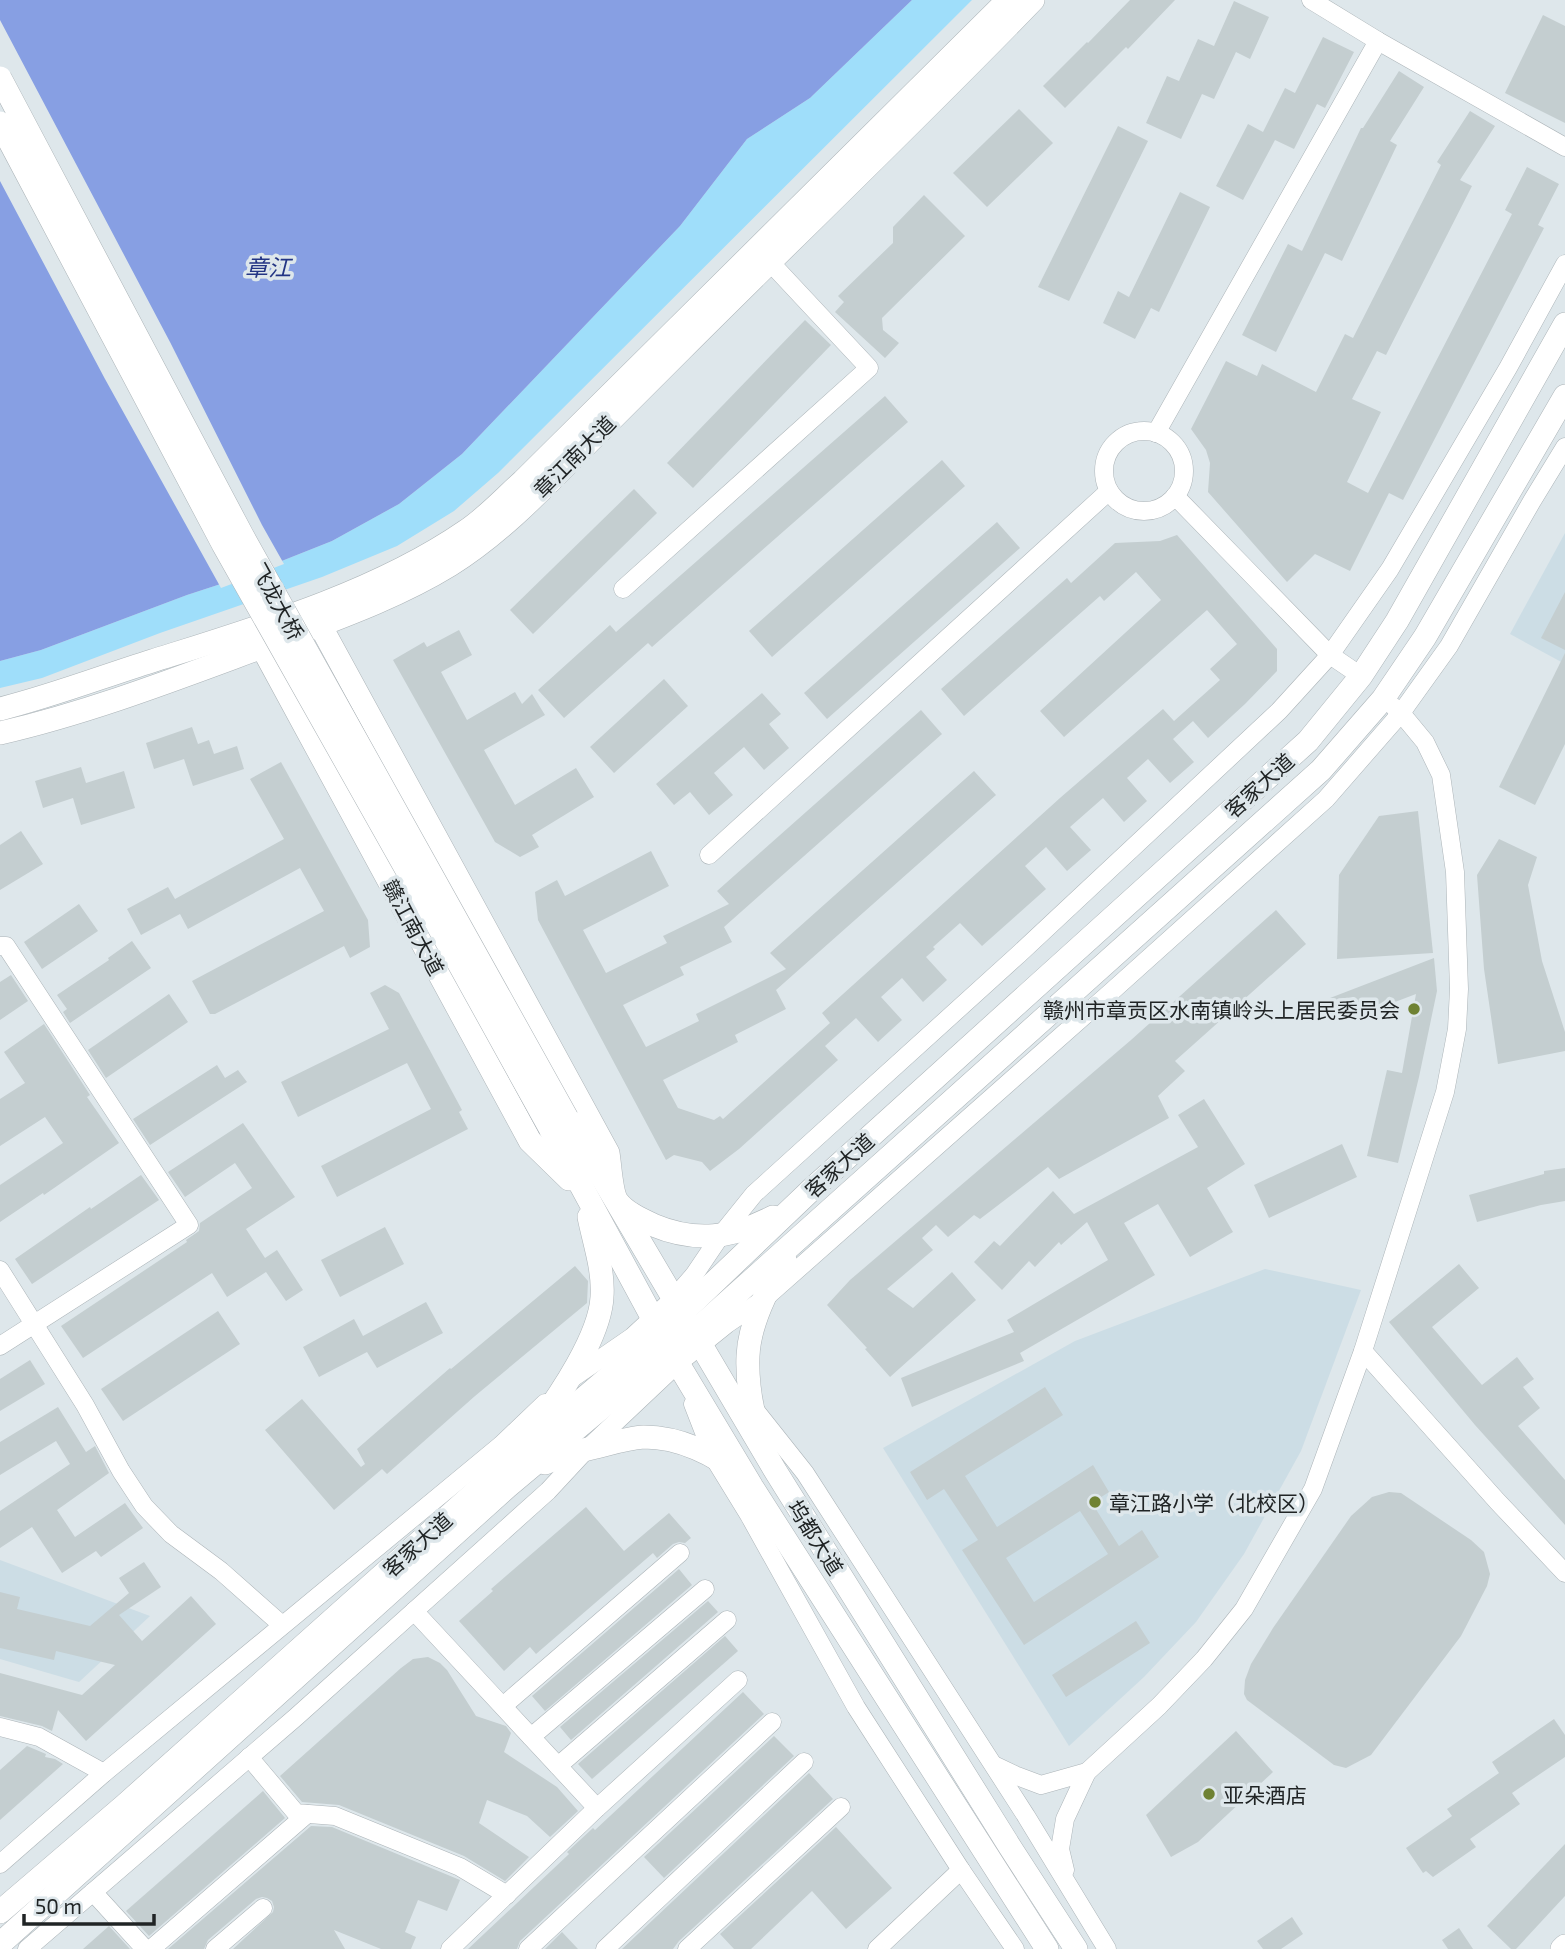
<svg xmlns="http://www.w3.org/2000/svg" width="1565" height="1949" font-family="'Exo 2','Noto Sans SC',sans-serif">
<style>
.built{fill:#ccdde5}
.green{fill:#9fdefa}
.water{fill:#879fe3}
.pier{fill:#dee7eb}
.building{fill:#c4ced0;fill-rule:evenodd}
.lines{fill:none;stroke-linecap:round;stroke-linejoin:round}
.minor-casing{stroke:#acb4b8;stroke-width:19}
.major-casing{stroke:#acb4b8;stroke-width:24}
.minor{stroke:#fff;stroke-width:18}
.major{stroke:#fff;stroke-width:23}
.major-bridge-casing{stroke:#acb4b8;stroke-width:24;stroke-linecap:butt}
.major-bridge{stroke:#fff;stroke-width:23}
.poi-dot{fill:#6f8233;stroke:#dee7eb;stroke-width:2.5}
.labels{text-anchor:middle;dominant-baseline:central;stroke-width:7;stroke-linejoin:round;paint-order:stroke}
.street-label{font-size:21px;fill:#202425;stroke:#dee7eb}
.poi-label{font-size:21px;fill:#202425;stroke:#dee7eb;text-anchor:start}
.water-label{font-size:23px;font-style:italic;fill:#233584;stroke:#dee7eb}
</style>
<rect width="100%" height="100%" fill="#dee7eb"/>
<!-- built -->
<g class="built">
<polygon points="1565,533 1565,664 1510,634"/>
<polygon points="1265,1269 1361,1290 1301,1451 1244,1554 1196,1622 1144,1677 1069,1746 883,1448 1075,1341"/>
<polygon points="0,1560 150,1616 79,1682 0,1659"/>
</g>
<!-- green -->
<polygon class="green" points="912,0 972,0 498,473 454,511 397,546 322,577 160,633 42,678 0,688 0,661 41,650 187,595 236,579 332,541 399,504 462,454 680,226 747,139 810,98"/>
<!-- water -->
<polygon class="water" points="0,0 912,0 810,98 747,139 680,226 462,454 399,504 332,541 236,579 187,595 41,650 0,661"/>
<!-- pier -->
<polygon class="pier" points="0,20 170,342 262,525 284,564 221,588 105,379 0,181"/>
<!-- building -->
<g class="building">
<polygon points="1130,0 1175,0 1128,49 1126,47 1065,108 1043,86 1087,42 1088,43"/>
<polygon points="1234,1 1269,17 1250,59 1236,52 1214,99 1202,94 1181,139 1146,123 1167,76 1179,81 1198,39 1214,46"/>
<polygon points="1543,15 1565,26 1565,123 1505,93"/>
<polygon points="1323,37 1354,52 1325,108 1317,104 1294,149 1275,140 1243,200 1216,186 1248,124 1263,132 1285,88 1295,93"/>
<polygon points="1399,71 1424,87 1390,141 1397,145 1342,261 1325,253 1276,352 1242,335 1288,244 1302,251 1361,128 1363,128"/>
<polygon points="1019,109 1053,143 987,207 953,173"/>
<polygon points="1470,111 1495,126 1460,180 1472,186 1386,355 1377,351 1352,399 1381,412 1347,482 1368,493 1512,214 1505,210 1527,167 1559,184 1538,225 1544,228 1403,500 1389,493 1350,571 1315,554 1287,582 1208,492 1210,463 1206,450 1191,429 1226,361 1257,376 1262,364 1316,392 1345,334 1353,338 1441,165 1437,162"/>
<polygon points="1118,126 1148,141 1069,301 1038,287"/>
<polygon points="1180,192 1210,207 1159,312 1151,308 1135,339 1103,323 1118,291 1129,297"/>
<polygon points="924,195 965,236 882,318 883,330 899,343 885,358 835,312 844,302 838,296 893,243 893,227"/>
<polygon points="805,320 831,345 693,488 667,463"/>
<polygon points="885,396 908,422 652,647 648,643 564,718 538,690 610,625 616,632"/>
<polygon points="942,460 965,486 772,657 749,631"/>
<polygon points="634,489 657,513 533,634 510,610"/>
<polygon points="997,522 1020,548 827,719 804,693"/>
<polygon points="1177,535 1277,649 1277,671 1245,704 1208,738 1193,721 1173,739 1194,762 1170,783 1148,759 1127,778 1147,801 1124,822 1103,798 1070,827 1091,850 1067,871 1046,847 1025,866 1046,889 982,946 960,923 933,947 935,949 926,957 947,980 923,1002 902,978 881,997 902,1020 878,1042 856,1018 825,1046 838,1060 739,1149 710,1171 702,1162 674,1155 666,1160 538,920 535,892 557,880 565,896 651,851 669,886 583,930 606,973 667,943 663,936 729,904 717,891 921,710 942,734 724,927 732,942 680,967 684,975 623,1005 646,1047 699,1021 696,1014 786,969 770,953 974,771 996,795 776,990 786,1009 735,1035 738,1042 663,1080 678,1108 714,1120 720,1116 723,1119 830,1023 822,1013 1060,798 1163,709 1174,721 1220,680 1210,669 1237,644 1207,610 1064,737 1040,711 1161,600 1136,572 1104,601 1100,596 964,716 941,689 1067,578 1071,583 1115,543 1160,541"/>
<polygon points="1565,592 1565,650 1541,638"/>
<polygon points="459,630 472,655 441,672 467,720 515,692 522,704 532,694 545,715 484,750 515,805 576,768 594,797 532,835 539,847 520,857 495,842 393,660 424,642 427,647"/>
<polygon points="1565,653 1565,744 1535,805 1499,787"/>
<polygon points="664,679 688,706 614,773 590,747"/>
<polygon points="762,693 781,714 769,724 789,748 764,770 744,747 714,773 733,795 709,815 690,792 674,805 656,784"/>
<polygon points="192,727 198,744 209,740 214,754 237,746 244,769 193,786 184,759 154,769 146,743"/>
<polygon points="281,762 368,920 370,947 350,958 344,946 215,1014 210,1014 192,981 324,911 300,868 188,929 180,914 141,935 127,909 168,887 175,899 284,839 250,779"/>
<polygon points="81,767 86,783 124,771 135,808 81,825 73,798 43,808 35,781"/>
<polygon points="1418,811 1433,953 1337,959 1339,875 1379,816"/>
<polygon points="21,831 43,864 0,890 0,845"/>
<polygon points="1499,839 1537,857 1528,885 1542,961 1565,1032 1565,1051 1498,1064 1484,969 1477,875"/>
<polygon points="79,904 98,931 42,969 24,942"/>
<polygon points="1276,910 1306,944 1175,1061 1185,1071 1158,1096 1169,1118 1059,1179 1048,1167 980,1219 974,1215 948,1237 936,1225 922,1238 933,1250 887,1289 913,1308 952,1272 976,1300 890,1377 865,1349 867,1348 827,1305 850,1280 1131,1040"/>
<polygon points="132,941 151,968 70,1023 63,1012 67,1009 57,995 109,960 108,958"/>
<polygon points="1434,958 1437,991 1419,1077 1398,1163 1367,1156 1387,1070 1402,1073 1416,994 1340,1023 1330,998"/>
<polygon points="11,975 28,1001 0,1020 0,982"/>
<polygon points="385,985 399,993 462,1110 459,1112 468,1129 337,1197 321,1166 431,1109 407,1063 298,1117 281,1082 389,1029 370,993"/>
<polygon points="169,994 188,1022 106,1078 88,1050"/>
<polygon points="44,1024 90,1095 87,1097 119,1143 44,1195 43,1193 0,1222 0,1185 63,1143 45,1117 0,1146 0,1099 25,1083 4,1052"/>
<polygon points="217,1065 225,1078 238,1070 247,1082 150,1145 133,1119"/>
<polygon points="1204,1099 1245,1164 1207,1188 1233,1232 1190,1257 1158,1204 1124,1223 1155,1275 1020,1353 1024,1361 912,1407 901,1378 1014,1332 1007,1320 1108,1260 1087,1222 1061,1245 1059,1242 1035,1267 1029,1261 1002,1290 974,1262 994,1241 1000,1246 1053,1191 1074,1214 1198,1147 1178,1115"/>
<polygon points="243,1123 295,1197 246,1229 265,1258 277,1250 303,1290 286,1301 266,1272 227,1297 212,1273 83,1358 61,1326 187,1242 186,1240 199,1231 200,1223 252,1188 235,1163 185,1197 168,1172"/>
<polygon points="1342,1144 1357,1177 1269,1218 1254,1185"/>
<polygon points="1565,1168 1565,1201 1541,1205 1477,1222 1469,1195 1544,1174 1544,1171"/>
<polygon points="141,1175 159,1200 32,1284 15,1259 90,1207 91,1209"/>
<polygon points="385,1227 404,1264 340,1297 321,1260"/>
<polygon points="1459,1264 1479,1288 1432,1327 1482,1385 1517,1357 1534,1379 1523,1387 1540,1408 1518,1426 1565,1480 1565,1525 1475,1425 1389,1322"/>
<polygon points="575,1266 588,1281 587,1303 475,1396 387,1474 382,1469 334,1510 265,1430 302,1399 361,1467 365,1464 357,1449 450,1368 451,1369"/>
<polygon points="426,1302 443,1333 377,1368 367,1352 319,1377 303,1347 354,1319 363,1336"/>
<polygon points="218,1311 240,1344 123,1421 101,1389"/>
<polygon points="30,1360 45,1384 0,1411 0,1379"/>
<path d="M 1045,1387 L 1063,1415 L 965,1476 L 997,1527 L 1093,1465 L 1109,1492 L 1092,1503 L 1119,1546 L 1142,1530 L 1159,1557 L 1024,1645 L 962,1550 L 978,1540 L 944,1489 L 927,1500 L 910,1472 ZM 1080,1511 L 1108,1554 L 1034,1602 L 1006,1558 Z"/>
<polygon points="58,1407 86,1452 95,1446 109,1473 57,1510 75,1537 125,1503 143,1528 101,1557 96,1551 62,1573 32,1527 0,1548 0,1511 70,1464 56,1441 0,1475 0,1442"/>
<polygon points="1389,1492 1401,1493 1471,1540 1484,1552 1490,1574 1487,1586 1461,1636 1371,1755 1346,1768 1334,1765 1247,1700 1244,1694 1245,1680 1251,1664 1273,1628 1351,1516 1372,1497"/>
<polygon points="586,1507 624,1551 669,1513 691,1538 685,1543 679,1542 673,1544 657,1558 653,1553 536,1654 530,1647 504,1671 459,1621 493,1591 491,1589"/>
<polygon points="144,1562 161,1587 119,1615 142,1641 191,1596 216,1624 86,1741 58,1710 52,1731 42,1726 0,1716 0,1673 82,1695 115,1665 56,1651 54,1660 0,1648 0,1592 20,1597 17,1609 90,1626 129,1593 119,1578"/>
<polygon points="679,1569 692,1585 545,1711 532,1696"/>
<polygon points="708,1601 718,1612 571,1740 560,1727"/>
<polygon points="1136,1621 1150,1643 1066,1697 1052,1675"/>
<polygon points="725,1636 738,1651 592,1779 578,1764"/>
<polygon points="428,1657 440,1663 447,1670 476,1716 506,1726 511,1733 504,1752 557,1787 578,1811 550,1837 527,1816 487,1800 479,1823 529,1857 505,1881 464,1856 339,1805 302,1802 280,1776 401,1668 413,1659"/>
<polygon points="743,1692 764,1714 520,1941 517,1949 468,1949 569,1854 567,1852 593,1828 595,1830"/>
<polygon points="1554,1719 1565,1735 1565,1757 1512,1793 1520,1804 1470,1839 1476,1847 1433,1877 1426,1871 1423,1873 1406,1848 1452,1816 1447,1809 1499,1773 1492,1762"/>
<polygon points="1236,1731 1273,1772 1198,1842 1171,1857 1146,1815"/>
<polygon points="774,1736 794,1756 664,1878 644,1857"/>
<polygon points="27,1746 46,1754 45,1757 55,1759 63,1764 0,1820 0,1770"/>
<polygon points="809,1773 833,1799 679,1941 673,1949 622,1949"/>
<polygon points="263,1791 285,1818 149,1936 126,1911"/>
<polygon points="311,1826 332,1827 460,1880 447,1911 418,1900 405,1932 416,1937 411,1949 381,1949 334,1930 345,1949 233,1949 273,1912 274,1907 272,1901 267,1898 262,1897 256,1899 208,1940 204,1949 168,1949"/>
<polygon points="836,1827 892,1888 846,1929 812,1891 751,1949 734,1949 720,1934"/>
<polygon points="1565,1844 1565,1896 1516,1949 1511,1949 1487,1926"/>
<polygon points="1292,1917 1303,1934 1281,1949 1263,1949 1257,1941"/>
<polygon points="109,1926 130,1949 83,1949"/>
<polygon points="1459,1928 1473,1949 1448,1949 1442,1940"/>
<polygon points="562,1932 578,1949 545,1949"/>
</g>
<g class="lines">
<defs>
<g id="minor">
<polyline points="1311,0 1378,41 1565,147"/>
<circle cx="1144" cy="471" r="40"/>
<polyline points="1156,433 1378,41"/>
<polyline points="1175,496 1330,655 1361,676"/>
<polyline points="623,589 869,368 769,261"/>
<polyline points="709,855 1109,491"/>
<polyline points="0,946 6,946 189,1225 0,1346"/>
<polyline points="0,1270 85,1405 121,1471 144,1506 171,1534 221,1571 282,1625"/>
<polyline points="1363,1351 1497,1501 1565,1573"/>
<polyline points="571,1379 632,1337 674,1298 694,1275 721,1235 754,1194 1019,954 1279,711 1330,655 1390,569 1508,368 1565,264"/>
<polyline points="693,1404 714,1458 749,1515 856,1707 961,1870 1015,1949"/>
<polyline points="755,1410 805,1473 1026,1816 1107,1949"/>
<polyline points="414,1611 597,1808"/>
<polyline points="503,1706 680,1553"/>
<polyline points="0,1727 39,1737 104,1773"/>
<polyline points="531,1737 705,1589"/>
<polyline points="249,1757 296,1813 335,1816 460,1867 507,1895"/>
<polyline points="994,1765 1017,1776 1041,1785 1087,1772 1065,1819 1060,1849 1065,1870"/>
<polyline points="558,1766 727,1620"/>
<polyline points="1087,1772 1159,1706 1204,1659 1244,1609 1313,1489 1363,1351 1445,1092 1457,1029 1459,989 1455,872 1441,775 1425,742 1401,713 1394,707"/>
<polyline points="0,1864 104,1773 501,1445 545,1403"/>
<polyline points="93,1892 145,1949"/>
<polyline points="27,1949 296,1717 548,1491 587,1449 676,1365 727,1324 764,1299 1111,992 1326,799 1401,713 1449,646 1532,501 1565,447"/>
<polyline points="151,1949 307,1814"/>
<polyline points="215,1949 263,1908"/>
<polyline points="450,1949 597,1808 738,1680"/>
<polyline points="528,1949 772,1722"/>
<polyline points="605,1949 804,1762"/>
<polyline points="687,1949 841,1807"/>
<polyline points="877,1949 961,1870"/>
</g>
<g id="major">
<path d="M 320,625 L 608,1153 C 610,1164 611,1192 617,1201 C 625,1212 640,1219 653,1225 C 696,1243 732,1238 773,1217"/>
<polyline points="262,647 530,1141 569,1179"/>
<path d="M 0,709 C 52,696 101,677 152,661 C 257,628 376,593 466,531 C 487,517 504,498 523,481 L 1008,0"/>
<path d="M 0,733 C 91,712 178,678 265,646 C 327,622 393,600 450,565 C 495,537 535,497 572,459 C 609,422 646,385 682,349 C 799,232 918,119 1033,0"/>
<polyline points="567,1118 776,1472 1010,1847 1076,1949"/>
<polyline points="550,1128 671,1352 752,1487 1047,1949"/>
<path d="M 537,1426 C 560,1395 600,1336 602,1297 C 604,1270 594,1242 589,1217"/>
<path d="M 757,1427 C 751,1405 747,1380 748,1356 C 749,1325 768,1286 785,1260"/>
<path d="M 545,1463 C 562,1455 578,1451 596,1447 C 612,1443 628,1438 644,1437 C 679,1437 716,1454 742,1477"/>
<polyline points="0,1912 125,1805 518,1454 661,1333 811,1190 1308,741 1361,676 1397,621 1565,324"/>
<polyline points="0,1944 507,1487 619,1393 694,1332 1321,770 1383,699 1425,637 1565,396"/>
<polyline points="1562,1949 1565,1946"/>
</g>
</defs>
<!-- minor casing -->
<use href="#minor" class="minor-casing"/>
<!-- major casing -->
<use href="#major" class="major-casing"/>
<!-- minor -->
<use href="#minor" class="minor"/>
<!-- major -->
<use href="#major" class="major"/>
<defs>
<g id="major-bridge">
<polyline points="0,78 242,535 567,1118"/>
<polyline points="0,123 223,544 421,895 550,1128"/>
</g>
</defs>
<!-- major-bridge casing -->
<use href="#major-bridge" class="major-bridge-casing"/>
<!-- major-bridge -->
<use href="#major-bridge" class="major-bridge"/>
</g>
<!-- markers -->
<g class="poi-dot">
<circle cx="1414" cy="1009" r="7"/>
<circle cx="1095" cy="1502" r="7"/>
<circle cx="1209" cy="1794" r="7"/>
</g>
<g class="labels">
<!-- street labels -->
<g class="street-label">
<text transform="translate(574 456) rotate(-45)">章江南大道</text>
<text transform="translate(278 601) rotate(61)">飞龙大桥</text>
<text transform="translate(1259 785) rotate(-42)">客家大道</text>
<text transform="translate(414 927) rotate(62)">赣江南大道</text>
<text transform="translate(839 1165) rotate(-42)">客家大道</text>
<text transform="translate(816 1537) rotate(58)">坞都大道</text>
<text transform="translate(417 1544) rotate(-42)">客家大道</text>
</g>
<!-- poi labels -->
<g class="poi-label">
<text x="1400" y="1009" text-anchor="end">赣州市章贡区水南镇岭头上居民委员会</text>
<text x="1109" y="1502">章江路小学（北校区）</text>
<text x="1223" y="1794">亚朵酒店</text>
</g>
<!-- water labels -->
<g class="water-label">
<text x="268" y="267">章江</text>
</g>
</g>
<!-- scale -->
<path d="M24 1914v10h130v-10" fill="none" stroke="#202425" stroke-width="3.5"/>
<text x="35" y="1914" font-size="21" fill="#202425" stroke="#dee7eb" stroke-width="5" paint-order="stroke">50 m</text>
</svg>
